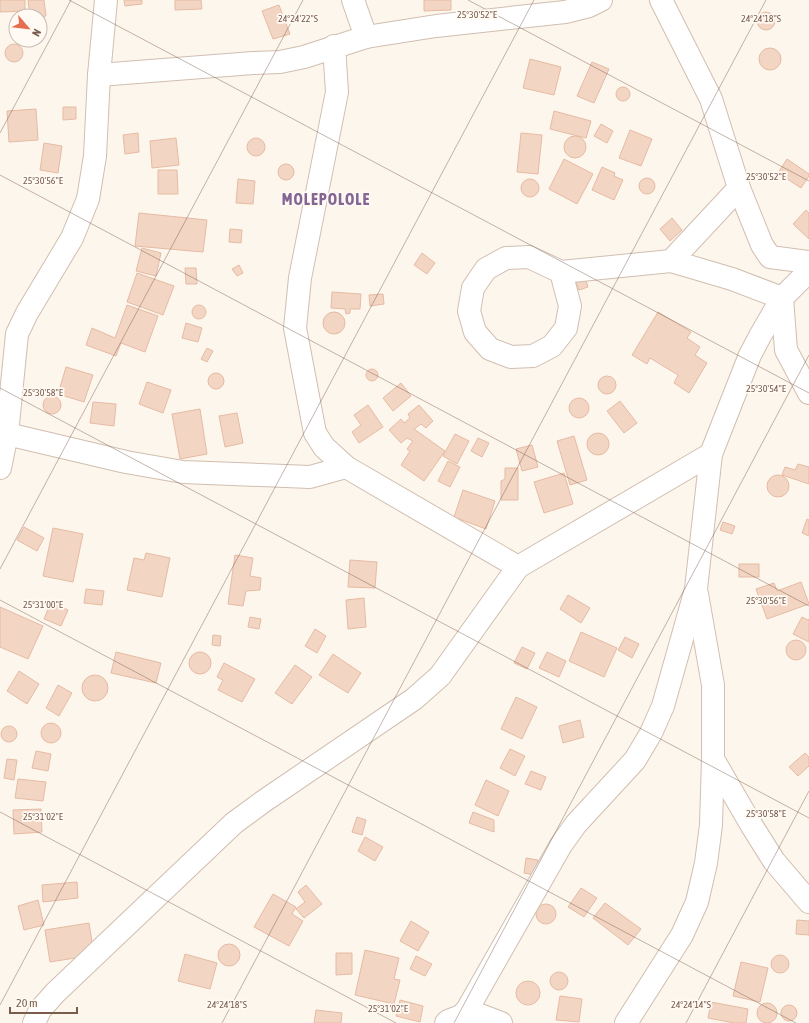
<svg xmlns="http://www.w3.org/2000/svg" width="809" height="1023" font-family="'Asap Condensed',sans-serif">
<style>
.building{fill:#f3d5c3;stroke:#e6bba3}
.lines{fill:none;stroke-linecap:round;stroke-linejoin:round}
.minor-casing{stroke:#d1beb0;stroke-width:24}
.minor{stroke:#fff;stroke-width:22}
.ticks{fill:none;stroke:#7a5c4d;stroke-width:1;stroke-opacity:0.45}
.labels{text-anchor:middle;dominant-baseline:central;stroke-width:3.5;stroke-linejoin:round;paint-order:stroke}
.district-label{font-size:16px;font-weight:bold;letter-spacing:1px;fill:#846695;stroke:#fffaf3}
.ticks-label{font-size:10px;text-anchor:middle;fill:#7a5c4d;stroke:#fffaf3;stroke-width:3.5;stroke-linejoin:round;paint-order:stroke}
</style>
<rect width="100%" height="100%" fill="#fdf6ec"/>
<!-- building -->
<g class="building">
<polygon points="0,0 25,0 25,11 0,12"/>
<polygon points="28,0 44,0 46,16 40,17 40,16 30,16"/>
<polygon points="124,0 142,0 142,4 125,6"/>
<polygon points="175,0 201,0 202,9 175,10"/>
<polygon points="424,0 451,0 451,10 424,11"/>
<polygon points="279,5 290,34 273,39 262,11"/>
<circle cx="766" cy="21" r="9"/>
<circle cx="14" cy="53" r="9"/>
<circle cx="770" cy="59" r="11"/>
<polygon points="530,59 561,67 554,95 523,88"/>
<polygon points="592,62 609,69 594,103 577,96"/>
<circle cx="623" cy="94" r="7"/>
<polygon points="63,107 76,107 76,119 63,120"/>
<polygon points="36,109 38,140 9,142 7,111"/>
<polygon points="554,111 591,121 586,138 550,129"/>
<polygon points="601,124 613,131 607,143 594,136"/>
<polygon points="630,130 652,139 641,166 619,158"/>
<polygon points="138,133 139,152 125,154 123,135"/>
<polygon points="521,133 542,135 538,174 517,172"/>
<circle cx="575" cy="147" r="11"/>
<polygon points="176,138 179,165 152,168 150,141"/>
<circle cx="256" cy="147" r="9"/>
<polygon points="44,143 62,146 58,173 40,170"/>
<polygon points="564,159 593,174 577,204 549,189"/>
<polygon points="787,159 809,174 809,176 801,188 778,173"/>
<circle cx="286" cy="172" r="8"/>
<polygon points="602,167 615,173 614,176 623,180 614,200 592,190"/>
<polygon points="158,170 177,170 178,194 158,194"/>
<circle cx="647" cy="186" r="8"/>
<circle cx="530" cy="188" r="9"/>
<polygon points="238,179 255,181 253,204 236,203"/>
<polygon points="806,210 809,213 809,239 793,224"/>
<polygon points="139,213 207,220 203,252 135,246"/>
<polygon points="672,218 682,230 670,241 660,229"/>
<polygon points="230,229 242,230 241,243 229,242"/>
<polygon points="142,248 161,253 156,276 136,271"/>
<polygon points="422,253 435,263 427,274 414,265"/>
<polygon points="239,265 243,273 237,276 232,269"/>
<polygon points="185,268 196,268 197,284 186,284"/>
<polygon points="137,273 174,286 163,315 127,302"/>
<polygon points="584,274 588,287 579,290 574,278"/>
<polygon points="332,292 361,294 360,309 350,309 350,313 346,314 345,309 331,308"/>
<polygon points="383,294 384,304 370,306 369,295"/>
<polygon points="127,305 158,316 145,352 121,343 116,356 86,345 92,328 115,338"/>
<circle cx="199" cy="312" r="7"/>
<polygon points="658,312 691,332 687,338 700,347 695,355 707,363 689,393 674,383 678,375 650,358 647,364 632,355"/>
<circle cx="334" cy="323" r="11"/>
<polygon points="186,323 202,328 198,342 182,338"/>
<polygon points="207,348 213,351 207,362 201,359"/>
<polygon points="66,367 93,375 84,402 58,394"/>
<circle cx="372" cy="375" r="6"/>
<circle cx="216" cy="381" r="8"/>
<circle cx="607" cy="385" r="9"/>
<polygon points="147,382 171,390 163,413 139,404"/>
<polygon points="401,383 411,396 393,411 383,398"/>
<circle cx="52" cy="405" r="9"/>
<circle cx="579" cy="408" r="10"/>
<polygon points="620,401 637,423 624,433 607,411"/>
<polygon points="93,402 116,404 114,426 90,423"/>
<polygon points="368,405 383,427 359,443 352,432 361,425 354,415"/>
<polygon points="419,405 433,421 426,428 421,424 414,429 445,451 424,481 401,465 410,451 407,449 413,441 407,438 401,443 389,430 401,419 404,423 410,418 408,414"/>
<polygon points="200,409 207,454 180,459 172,414"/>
<polygon points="237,413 243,443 225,447 219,416"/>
<circle cx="598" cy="444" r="11"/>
<polygon points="455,434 469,441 457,464 443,456"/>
<polygon points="574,436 587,480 570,485 557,441"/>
<polygon points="478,438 489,443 482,457 471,451"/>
<polygon points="532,445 538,467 522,471 516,449"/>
<polygon points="448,461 460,467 450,487 438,481"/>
<polygon points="798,464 809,467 809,484 782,475 785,467 795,470"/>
<polygon points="505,468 518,468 518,500 501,500 501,481 505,479"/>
<polygon points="564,473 573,504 544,513 534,482"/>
<circle cx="778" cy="486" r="11"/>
<polygon points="463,490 495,501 486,529 454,517"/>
<polygon points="807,519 809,520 809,536 802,533"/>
<polygon points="723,522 735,526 732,534 720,530"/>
<polygon points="24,527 44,538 37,551 17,540"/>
<polygon points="53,528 83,534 73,582 43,576"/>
<polygon points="146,553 170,558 162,597 127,590 134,558 144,560"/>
<polygon points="235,555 253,558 250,576 261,578 260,590 246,591 243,606 228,604"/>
<polygon points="350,560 377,562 375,588 348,587"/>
<rect x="739" y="564" width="20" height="13"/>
<polygon points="801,582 809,604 767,619 756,589 774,583 777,591"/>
<polygon points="86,589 104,591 102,605 84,603"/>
<polygon points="568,595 590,608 581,623 560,609"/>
<polygon points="364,598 366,627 348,629 346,600"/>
<polygon points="51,602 68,610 61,626 44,619"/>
<polygon points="0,607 43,626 28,659 0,647"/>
<polygon points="250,617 261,619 259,629 248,627"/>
<polygon points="802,617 808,620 809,619 809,642 793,634"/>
<polygon points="315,629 326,636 317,653 305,646"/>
<polygon points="581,632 617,648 604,677 569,661"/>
<polygon points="213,635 221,636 220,646 212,645"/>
<polygon points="625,637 639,644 632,658 618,650"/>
<circle cx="796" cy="650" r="10"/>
<polygon points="522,647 535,653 527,669 514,663"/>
<circle cx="200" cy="663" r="11"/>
<polygon points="116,652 161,663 156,683 111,673"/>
<polygon points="547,652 566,661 559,677 539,668"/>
<polygon points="333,654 361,673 348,693 319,675"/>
<polygon points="224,663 255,679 242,702 218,690 223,680 217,677"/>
<polygon points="295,665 312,677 292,704 275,693"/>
<polygon points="19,671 39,684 27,704 7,691"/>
<circle cx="95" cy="688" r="13"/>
<polygon points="58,685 72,693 59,716 46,708"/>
<polygon points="516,697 537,707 522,739 501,729"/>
<polygon points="580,720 584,737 563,743 559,726"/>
<circle cx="51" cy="733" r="10"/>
<circle cx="9" cy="734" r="8"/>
<polygon points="510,749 525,756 515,776 500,768"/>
<polygon points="36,751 51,754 48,771 32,768"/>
<polygon points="805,753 809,757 809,766 798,776 789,767"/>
<polygon points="7,759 17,760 14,780 4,778"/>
<polygon points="531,771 546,777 541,790 525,784"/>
<polygon points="18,779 46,782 43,801 15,798"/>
<polygon points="486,780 509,791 498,816 475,805"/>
<polygon points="41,809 42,832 14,834 13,810"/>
<polygon points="473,812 494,820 494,832 469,823"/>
<polygon points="357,817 366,820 362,835 352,832"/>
<polygon points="365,837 383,847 375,861 358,851"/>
<polygon points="526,858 538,860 535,875 524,873"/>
<polygon points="77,882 78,898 43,902 42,885"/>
<polygon points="306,885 322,904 304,918 296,909 305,902 298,892"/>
<polygon points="581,888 597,898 584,917 568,907"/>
<polygon points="273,894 296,907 292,914 303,921 289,946 254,927"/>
<polygon points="38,900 44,925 24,930 18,906"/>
<polygon points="605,903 641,929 628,945 593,918"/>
<circle cx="546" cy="914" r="10"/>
<polygon points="797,920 809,921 809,935 796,934"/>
<polygon points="411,921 429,932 418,951 400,941"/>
<polygon points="89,923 94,955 50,962 45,930"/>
<circle cx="229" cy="955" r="11"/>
<polygon points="365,950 399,958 394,979 400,980 394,1004 355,995"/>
<polygon points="336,953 352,953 352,974 336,975"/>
<polygon points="185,954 217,963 210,989 178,981"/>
<circle cx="780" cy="964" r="9"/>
<polygon points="416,956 432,964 425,976 410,969"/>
<polygon points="741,962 768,968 760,1002 733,996"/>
<circle cx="559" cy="981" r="9"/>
<circle cx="528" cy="993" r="12"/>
<polygon points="560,996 582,999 579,1022 556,1020"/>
<polygon points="400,1000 423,1006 420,1022 396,1016"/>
<polygon points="711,1002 748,1009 746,1023 734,1023 708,1018"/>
<circle cx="767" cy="1013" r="10"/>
<circle cx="789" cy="1013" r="8"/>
<polygon points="316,1010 342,1013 341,1023 314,1023"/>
</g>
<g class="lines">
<defs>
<g id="minor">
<polyline points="353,0 366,37"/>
<polyline points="661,0 711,99 739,188 762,245 770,257 809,262"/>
<polyline points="334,46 337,92 300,278 295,328 315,433 324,447 346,467 518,567"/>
<polyline points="99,75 253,63 280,62 304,57 366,37 436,26 565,12 589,6 601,0"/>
<polyline points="671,261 739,188"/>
<polyline points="561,272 570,306 566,328 552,346 533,356 511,357 490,349 475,332 469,311 473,288 486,269 506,258 529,257 561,272 671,261 732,279 782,298 786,350 809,393"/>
<polyline points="7,434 126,462 183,472 310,477 346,467"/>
<polyline points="0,468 7,434 17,334 27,313 72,238 88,199 95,156 99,75 106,0"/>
<polyline points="697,594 713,685 713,759 752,826 774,861 809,902"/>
<polyline points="467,1010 501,1023"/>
<polyline points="34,1023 40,1010 55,993 234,823 264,801 414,699 440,676 518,567 711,454"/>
<polyline points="446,1023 448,1021 461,1016 467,1010 561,845 576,824 635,760 651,733 663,706 696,589 711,454 750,355 760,336 782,298 809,271"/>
<polyline points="626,1023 682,935 697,902 706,863 711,825 713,759"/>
</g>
</defs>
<!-- minor casing -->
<use href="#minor" class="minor-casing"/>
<!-- minor -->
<use href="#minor" class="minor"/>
</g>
<!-- ticks -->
<path class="ticks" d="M 69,0 L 809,393M 468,0 L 809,181M 0,133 L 71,0M 0,175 L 809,606M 0,388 L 809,818M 0,569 L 303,0M 0,600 L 796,1023M 0,812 L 396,1023M 0,1005 L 534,0M 222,1023 L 766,0M 454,1023 L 809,355M 686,1023 L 809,791"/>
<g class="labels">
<!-- district labels -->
<g class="district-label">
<text x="326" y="199">MOLEPOLOLE</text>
</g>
</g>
<g class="ticks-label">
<text x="477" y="18">25°30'52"E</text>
<text x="298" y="22">24°24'22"S</text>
<text x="761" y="22">24°24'18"S</text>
<text x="766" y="180">25°30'52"E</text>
<text x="43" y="184">25°30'56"E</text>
<text x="766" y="392">25°30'54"E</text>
<text x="43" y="396">25°30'58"E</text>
<text x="766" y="604">25°30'56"E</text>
<text x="43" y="608">25°31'00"E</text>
<text x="766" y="817">25°30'58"E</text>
<text x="43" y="820">25°31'02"E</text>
<text x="227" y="1008">24°24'18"S</text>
<text x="691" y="1008">24°24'14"S</text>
<text x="388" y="1012">25°31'02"E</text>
</g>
<!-- north arrow -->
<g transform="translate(28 28) rotate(118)"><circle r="19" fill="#fffaf3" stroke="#cabbb1"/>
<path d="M0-3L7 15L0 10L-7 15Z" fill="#e76f51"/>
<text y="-6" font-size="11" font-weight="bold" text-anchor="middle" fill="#7a5c4d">N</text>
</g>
<!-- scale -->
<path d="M10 1007v6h67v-6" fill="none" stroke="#7a5c4d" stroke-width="2"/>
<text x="16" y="1007" font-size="12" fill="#7a5c4d" stroke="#fffaf3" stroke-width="3" paint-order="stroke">20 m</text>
</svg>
